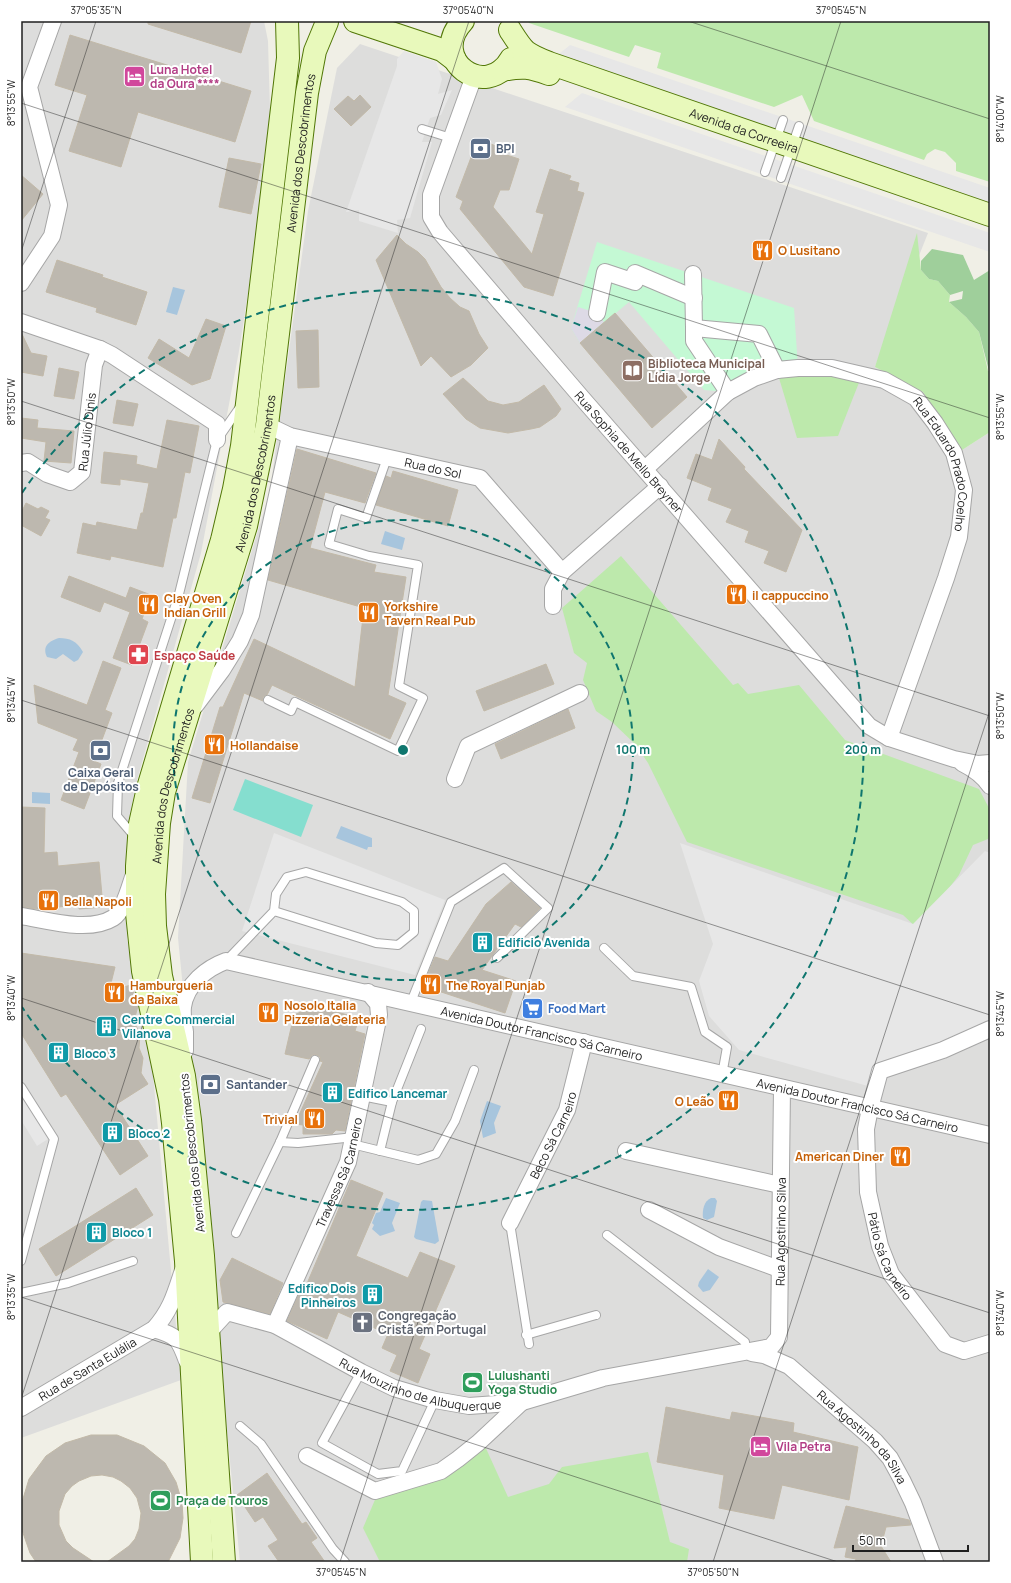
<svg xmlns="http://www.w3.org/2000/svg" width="1011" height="1583" font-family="Manrope,sans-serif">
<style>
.residential{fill:#dddddc}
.grass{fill:#bde9ac}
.forest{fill:#9fcf9b}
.park{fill:#c4f9d4}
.pitch{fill:#85decf}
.parking{fill:#e7e7e7}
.plaza{fill:#dddae6}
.water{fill:#a7c5dd}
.building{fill:#bdb8af;stroke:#c2b9a8}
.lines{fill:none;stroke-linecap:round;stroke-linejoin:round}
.lane-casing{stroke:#a6a6a6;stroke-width:10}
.street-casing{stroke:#a6a6a6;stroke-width:18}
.secondary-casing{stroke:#517706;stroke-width:24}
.lane{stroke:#fff;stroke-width:8}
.street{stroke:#fff;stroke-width:16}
.secondary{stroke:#e8f9bb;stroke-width:22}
.ticks{fill:none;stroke:#1f1f1f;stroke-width:1;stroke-opacity:0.45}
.ring{fill:none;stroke:#0f766e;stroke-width:2;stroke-dasharray:7 5}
.labels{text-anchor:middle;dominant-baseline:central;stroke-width:4;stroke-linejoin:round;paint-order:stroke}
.hotel-label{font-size:12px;font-weight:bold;fill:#b23c85;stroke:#fff;text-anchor:start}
.street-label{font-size:12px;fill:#1f1f1f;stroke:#fff}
.service-label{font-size:12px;font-weight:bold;fill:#4e5e75;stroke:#fff;text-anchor:start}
.food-label{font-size:12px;font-weight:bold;fill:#c56008;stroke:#fff;text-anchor:start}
.education-label{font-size:12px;font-weight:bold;fill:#785e54;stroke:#fff;text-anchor:start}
.health-label{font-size:12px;font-weight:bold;fill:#be3a42;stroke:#fff;text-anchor:start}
.culture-label{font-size:12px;font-weight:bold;fill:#0d838f;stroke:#fff;text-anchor:start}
.shop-label{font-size:12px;font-weight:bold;fill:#366cbe;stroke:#fff;text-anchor:start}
.worship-label{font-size:12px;font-weight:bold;fill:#5b616d;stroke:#fff;text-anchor:start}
.leisure-label{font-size:12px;font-weight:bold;fill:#27864d;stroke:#fff;text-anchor:start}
.centre{fill:#0f766e;stroke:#fff;stroke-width:2}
.ring-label{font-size:12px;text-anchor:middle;font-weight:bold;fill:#0f766e;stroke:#fff;stroke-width:4;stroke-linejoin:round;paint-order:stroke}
.neatline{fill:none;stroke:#1f1f1f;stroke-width:1.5}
.ticks-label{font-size:10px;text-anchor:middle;fill:#1f1f1f}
</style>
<rect width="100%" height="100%" fill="#f0efe6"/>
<!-- residential -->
<g class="residential">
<polygon points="21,21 264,21 268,41 271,145 239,351 201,553 137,780 127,939 149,1031 181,1380 21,1438"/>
<polygon points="360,44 928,233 875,367 923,392 962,450 990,432 990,1562 240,1562 178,938 188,762 270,491 308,211 337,68"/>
</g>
<!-- grass -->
<g class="grass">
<polygon points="528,21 987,21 990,22 990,182 956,171 956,163 945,152 935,149 927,154 924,160 814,121 802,95 774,107 657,68 661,53 635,45 629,57 529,23"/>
<polygon points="917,233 921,270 929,279 938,281 950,295 949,302 966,317 979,332 988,371 990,371 990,432 962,450 923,392 875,367"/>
<polygon points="807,375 835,375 860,380 838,436 797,438 779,378"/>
<polygon points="621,556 733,685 738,683 748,694 799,685 845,740 979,789 990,810 990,835 988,839 973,845 959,875 918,929 903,915 687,842 648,763 636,745 612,722 596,711 583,680 587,663 574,653 562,608"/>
<polygon points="484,1444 508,1497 549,1484 562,1467 648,1452 670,1542 689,1549 687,1562 380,1562 363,1528 377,1495"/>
</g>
<!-- forest -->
<polygon class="forest" points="932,249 963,255 974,280 990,270 990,371 989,371 979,332 966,317 949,302 962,299 963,291 950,295 938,281 929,279 921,270 921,261"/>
<!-- park -->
<polygon class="park" points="597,242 794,308 798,368 728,392 704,390 629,302 580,343 571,328"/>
<!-- pitch -->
<polygon class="pitch" points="245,779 313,805 301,837 233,810"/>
<!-- parking -->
<g class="parking">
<polygon points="570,45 990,188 990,205 554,58"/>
<polygon points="404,51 436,62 442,79 438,94 452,90 441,115 430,118 422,142 432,142 410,218 397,220 398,233 359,221 359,210 346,212 397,66 397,59"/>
<polygon points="582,93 990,233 990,252 565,107"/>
<polygon points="274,833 445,900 415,975 242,931"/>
<polygon points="680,843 913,924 985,851 990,853 990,1033 876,1065 868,1086 739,1050 709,1016 699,981 713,944"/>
<polygon points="21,1094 48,1139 37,1146 21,1120"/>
</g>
<!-- plaza -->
<polygon class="plaza" points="578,307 597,313 604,322 580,343 571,328"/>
<!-- water -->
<g class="water">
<polygon points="173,287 185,290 177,315 166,312"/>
<polygon points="385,531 405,538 402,550 381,544"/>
<path d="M 59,638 C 70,638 77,641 83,652 L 78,660 L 74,662 L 63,654 L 56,659 L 47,657 C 42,646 49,641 59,638 Z"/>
<polygon points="32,792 50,793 50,804 32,803"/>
<polygon points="341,826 372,838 372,847 368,847 367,850 336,838"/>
<polygon points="487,1101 501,1106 494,1123 496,1133 483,1138 480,1121"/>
<polygon points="386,1198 400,1203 392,1223 395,1231 380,1236 372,1229 374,1225 372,1223 376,1213 380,1212"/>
<path d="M 711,1198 L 715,1198 L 717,1201 L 714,1217 L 707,1220 L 703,1218 C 702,1210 704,1201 711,1198 Z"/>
<polygon points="423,1200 432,1201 439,1241 435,1244 416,1239 414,1237 421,1202"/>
<polygon points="708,1269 719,1277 710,1290 703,1292 698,1286 699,1282"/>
</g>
<!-- building -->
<g class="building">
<polygon points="148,21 251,21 241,53 148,24"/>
<polygon points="70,35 251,91 235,142 138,112 121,167 69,151 87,95 55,85"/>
<polygon points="360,95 371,107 351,126 334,109 348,96 354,101"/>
<polygon points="478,139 496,146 494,151 519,159 509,190 500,190 493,207 532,254 544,214 536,212 550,169 571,176 569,180 579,183 577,191 584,193 553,296 524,287 460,209 463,201 456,197"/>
<polygon points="229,158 261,164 251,214 219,207"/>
<polygon points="21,175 43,194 21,221"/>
<polygon points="397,235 406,244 418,252 425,259 441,287 450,298 460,307 469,311 479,334 488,348 471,365 451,377 431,356 421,366 376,260"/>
<polygon points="57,260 103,275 102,277 147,292 136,325 96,312 97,308 46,292"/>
<polygon points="615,313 687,397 652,428 580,343"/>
<polygon points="206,319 226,326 210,379 192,385 148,358 159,339 189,358"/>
<polygon points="318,330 319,387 298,388 296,331"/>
<polygon points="21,332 31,353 47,356 43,376 21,372"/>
<polygon points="59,368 79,372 74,399 54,396"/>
<polygon points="463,378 488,401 503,405 519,402 544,385 561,409 556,416 540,427 531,429 508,433 480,428 466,419 443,394"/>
<polygon points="117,400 138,404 133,426 113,423"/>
<polygon points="21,418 38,420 37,428 74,431 71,463 44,461 46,442 21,438"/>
<polygon points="167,420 199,426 190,473 185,472 176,518 173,518 163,567 111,556 110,560 77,553 83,523 96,526 97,522 137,530 141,513 143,513 149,483 120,479 120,485 101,483 104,452 137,456 136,464 157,469"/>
<polygon points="719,439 745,467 744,469 802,530 786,572 764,563 769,551 745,542 749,531 726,522 732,509 708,500 712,488 687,478 696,454 712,460"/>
<polygon points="297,449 376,473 365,503 325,492 310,548 376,565 374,572 406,577 388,695 406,703 390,739 272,685 267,695 263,697 263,701 244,693 210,803 192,798 220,707 223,707 254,639 355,687 364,608 268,580"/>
<polygon points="393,471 458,490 448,526 376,505 386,476 391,478"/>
<polygon points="26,503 38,509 41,507 49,511 45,518 50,520 41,536 21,525 21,513"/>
<polygon points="69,576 126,598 130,587 151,595 142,619 148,622 132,665 113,658 130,612 104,602 100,612 61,597"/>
<polygon points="103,661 121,668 105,710 112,713 94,761 101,764 84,809 61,800 79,752 73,750 78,739 38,723 34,685 87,705"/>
<polygon points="546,664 554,684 484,711 476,691"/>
<polygon points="568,709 575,728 501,759 495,744"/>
<polygon points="21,807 45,808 44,853 57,852 58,866 99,862 103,907 79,909 79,905 37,909 21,907"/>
<polygon points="511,882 540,908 521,927 515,924 482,970 516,981 505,1013 423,986 435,957 448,961 486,904"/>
<polygon points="21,953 115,967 109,991 131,985 135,995 138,1006 134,1021 140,1035 139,1048 143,1058 141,1073 148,1084 115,1105 148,1156 120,1175 66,1094 61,1097 21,1033"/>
<polygon points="314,1006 359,1018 355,1031 365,1034 345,1131 336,1130 332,1134 303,1134 303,1125 295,1124 323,1062 320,1061 320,1057 317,1055 312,1055 309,1059 285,1054 294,1015"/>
<polygon points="351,1180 383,1193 356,1256 408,1278 420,1252 455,1266 419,1349 430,1354 418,1383 390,1371 397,1355 382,1348 388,1334 338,1312 327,1339 287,1321 300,1292 303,1293"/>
<polygon points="136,1188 153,1215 56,1276 39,1249"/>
<polygon points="232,1258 283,1283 270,1314 223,1302 220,1280"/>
<polygon points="666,1407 730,1420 732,1412 794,1423 793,1432 858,1447 849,1500 782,1485 774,1519 719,1508 724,1475 657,1462"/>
<polygon points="91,1435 117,1435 144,1446 165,1463 176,1482 182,1502 183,1518 180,1538 168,1562 107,1562 129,1546 135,1539 139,1529 141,1513 137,1498 130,1488 121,1481 113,1477 102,1475 91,1476 79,1481 72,1486 65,1494 59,1511 59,1525 66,1541 73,1548 94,1562 36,1562 30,1553 22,1530 22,1502 29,1479 46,1456 65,1443"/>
<polygon points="267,1473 302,1524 306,1522 317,1538 311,1542 325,1562 279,1562 268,1546 278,1540 263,1517 255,1522 237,1495"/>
<polygon points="846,1506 909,1520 911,1525 886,1527 881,1546 891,1562 855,1562 856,1559 845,1557 847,1547 834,1548"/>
</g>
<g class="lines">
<defs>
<g id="lane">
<polyline points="422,129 451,138"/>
<polyline points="765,172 783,120"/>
<polyline points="781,178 799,126"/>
<polyline points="268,700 291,711 295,702 398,751 423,698 399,686 418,565 369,556 329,544 338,509 366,518 387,458"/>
<polyline points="135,837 117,816 118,783 179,594 217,440 240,407"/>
<polyline points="604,948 633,976 691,987 705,1032 727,1047 722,1075"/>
<polyline points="226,961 274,911 276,894 287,877 306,872 402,902 414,911 414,932 398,945 376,943 274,911"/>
<polyline points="411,1002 451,902 504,868 548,908 497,958"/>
<polyline points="21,1087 54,1139 21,1261"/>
<polyline points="362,1096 392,1102"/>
<polyline points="280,1142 298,1143 354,1137"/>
<polyline points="352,1144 418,1160 436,1154 455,1121 474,1070"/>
<polyline points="380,1151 392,1102 421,1029"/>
<polyline points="510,1223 529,1344"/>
<polyline points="236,1233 280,1142 315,1060"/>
<polyline points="607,1235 745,1342 746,1353"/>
<polyline points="21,1293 68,1283 133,1261"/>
<polyline points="526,1335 596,1315"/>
<polyline points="361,1372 322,1443 378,1474 402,1471 435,1400"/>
<polyline points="240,1426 261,1444 333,1549 345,1562"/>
</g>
<g id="street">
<path id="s1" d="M 474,76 L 431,195 L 431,217 L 440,232 L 582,398 L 869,726 L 889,738 L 954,759 L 978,764 L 990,763"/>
<polyline points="693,274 694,328 759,334 777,370"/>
<polyline points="21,283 52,236 59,205 29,87 53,21"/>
<polyline points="597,313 605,272 635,282 635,273 694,298"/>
<polyline points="21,322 100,349 112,355 217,424 217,440"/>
<polyline points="694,328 694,341 728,392"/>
<path id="s2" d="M 267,425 L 290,436 L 480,478 L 562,572"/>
<path id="s3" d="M 21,463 L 28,462 L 47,474 L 70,482 L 82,472 L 94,365 L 100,349"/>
<path id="s4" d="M 645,469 L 728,392 L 754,378 L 777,370 L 798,368 L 832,368 L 884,380 L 916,398 L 935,423 L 954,453 L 964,490 L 959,537 L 946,578 L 889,738"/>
<polyline points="553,606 553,589 562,572 660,486"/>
<polyline points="195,706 222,670 240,641 251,615 290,436"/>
<path d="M 962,763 C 974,769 983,775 990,786"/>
<polyline points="455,779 468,746 580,693"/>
<path d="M 21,916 C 47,920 89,933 113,918 C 123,912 129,889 133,877"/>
<path id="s5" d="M 990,1029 L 943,1050 L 880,1071 L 870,1108 L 866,1129 L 868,1192 L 880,1246 L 891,1274 L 945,1344 L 964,1351 L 990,1343"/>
<path id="s6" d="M 185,1051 C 185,1045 185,1038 185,1032 C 184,1024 182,1015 183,1007 C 186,984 207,968 226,961 L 990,1135"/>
<polyline points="626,1151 780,1185"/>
<polyline points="649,1210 719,1247 779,1269"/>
<path id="s7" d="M 510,1223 L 567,1110 L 584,1042"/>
<path id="s8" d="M 275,1325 L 348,1162 L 379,1015 L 378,1004 L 368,992"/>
<path d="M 154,1329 C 178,1336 179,1339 187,1361"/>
<path id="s9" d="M 207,1334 L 227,1312 L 275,1325 L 361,1372 L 394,1388 L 435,1400 L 469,1406 L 522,1402 L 603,1378 L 771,1347 L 779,1337 L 782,1088"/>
<path id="s10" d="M 752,1353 L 764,1355 L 789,1366 L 875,1441 L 890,1458 L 902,1480 L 913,1503 L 935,1562"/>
<path id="s11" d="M 21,1408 L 154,1329 C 171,1310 175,1294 183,1270"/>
<polyline points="307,1456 375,1491 441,1471 458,1459 478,1443 522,1402"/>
</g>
<g id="secondary">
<polyline points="355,21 442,50 455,60"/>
<path d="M 463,21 C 427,59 486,102 511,59"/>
<path id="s12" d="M 510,30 C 524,52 524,53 549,63 L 990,215"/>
<path d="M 502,70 C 524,66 529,67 549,74"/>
<polyline points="202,1562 186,1261 173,1123 170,1099 143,971 137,913 137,866 140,824 148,788 222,540 234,489 242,446 288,58 287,21"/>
<path id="s13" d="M 224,1562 L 203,1256 L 190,1120 L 184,1076 L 161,976 L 155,926 L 154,894 L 159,823 L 164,792 L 246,526 L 267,425 L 307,93 L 315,51 L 327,22"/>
</g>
</defs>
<!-- lane casing -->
<use href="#lane" class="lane-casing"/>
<!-- street casing -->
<use href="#street" class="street-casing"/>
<!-- secondary casing -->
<use href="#secondary" class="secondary-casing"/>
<!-- lane -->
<use href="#lane" class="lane"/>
<!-- street -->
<use href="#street" class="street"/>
<!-- secondary -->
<use href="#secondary" class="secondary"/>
</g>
<!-- ticks -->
<path class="ticks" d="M 688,21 L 990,119M 21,103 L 990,418M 21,252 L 96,21M 21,401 L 990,716M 21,700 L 990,1015M 21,998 L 990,1313M 21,1297 L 838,1562M 21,1399 L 469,21M 340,1562 L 841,21M 713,1562 L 990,710"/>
<!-- distance rings -->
<g class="ring">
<circle cx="403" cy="750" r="230"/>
<path d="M22 493A460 460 0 1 1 22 1007"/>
</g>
<!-- icons -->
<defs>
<symbol id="hotel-square" viewBox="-11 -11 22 22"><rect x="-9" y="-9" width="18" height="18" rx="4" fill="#d1479c" stroke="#fff"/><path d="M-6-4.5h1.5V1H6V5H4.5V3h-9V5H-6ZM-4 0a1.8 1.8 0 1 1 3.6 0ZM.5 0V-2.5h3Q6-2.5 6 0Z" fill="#fff"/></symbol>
<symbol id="bank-square" viewBox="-11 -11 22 22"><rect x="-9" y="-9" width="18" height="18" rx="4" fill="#5c6f8a" stroke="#fff"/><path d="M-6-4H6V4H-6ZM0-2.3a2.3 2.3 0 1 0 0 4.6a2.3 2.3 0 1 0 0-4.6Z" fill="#fff"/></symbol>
<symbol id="restaurant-square" viewBox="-11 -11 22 22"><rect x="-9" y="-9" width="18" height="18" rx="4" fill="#e8710a" stroke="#fff"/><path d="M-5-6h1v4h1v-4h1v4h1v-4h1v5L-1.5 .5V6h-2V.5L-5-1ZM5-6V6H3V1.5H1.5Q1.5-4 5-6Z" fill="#fff"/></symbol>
<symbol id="library-square" viewBox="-11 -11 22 22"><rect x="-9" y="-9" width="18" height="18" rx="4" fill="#8d6e63" stroke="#fff"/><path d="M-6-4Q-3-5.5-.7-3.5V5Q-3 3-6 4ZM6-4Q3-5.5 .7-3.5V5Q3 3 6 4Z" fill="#fff"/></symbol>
<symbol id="pharmacy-square" viewBox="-11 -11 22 22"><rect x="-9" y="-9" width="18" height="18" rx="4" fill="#e0444e" stroke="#fff"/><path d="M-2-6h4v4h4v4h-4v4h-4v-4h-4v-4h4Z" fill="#fff"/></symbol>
<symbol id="building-square" viewBox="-11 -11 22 22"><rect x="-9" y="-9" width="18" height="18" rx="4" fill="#0f9aa8" stroke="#fff"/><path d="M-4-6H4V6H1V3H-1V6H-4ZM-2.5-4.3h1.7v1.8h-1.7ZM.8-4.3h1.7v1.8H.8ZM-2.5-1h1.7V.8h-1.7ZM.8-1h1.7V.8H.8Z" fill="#fff"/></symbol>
<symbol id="supermarket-square" viewBox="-11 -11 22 22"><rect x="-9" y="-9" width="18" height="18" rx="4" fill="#3f7fe0" stroke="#fff"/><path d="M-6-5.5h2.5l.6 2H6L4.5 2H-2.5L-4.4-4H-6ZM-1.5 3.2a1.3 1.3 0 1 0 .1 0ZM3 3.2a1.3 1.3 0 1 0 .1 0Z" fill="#fff"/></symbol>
<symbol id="church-square" viewBox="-11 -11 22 22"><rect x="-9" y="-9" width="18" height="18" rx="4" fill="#6b7280" stroke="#fff"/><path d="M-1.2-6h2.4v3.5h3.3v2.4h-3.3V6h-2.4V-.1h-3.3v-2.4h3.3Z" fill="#fff"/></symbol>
<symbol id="stadium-square" viewBox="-11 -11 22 22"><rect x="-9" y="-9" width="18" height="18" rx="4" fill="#2e9e5b" stroke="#fff"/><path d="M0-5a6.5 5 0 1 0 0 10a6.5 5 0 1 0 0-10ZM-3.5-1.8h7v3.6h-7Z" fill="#fff"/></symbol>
</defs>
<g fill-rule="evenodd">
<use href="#hotel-square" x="122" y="64" width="25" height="25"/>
<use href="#bank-square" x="468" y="136" width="25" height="25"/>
<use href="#restaurant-square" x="750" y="238" width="25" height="25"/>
<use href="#library-square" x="620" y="358" width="25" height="25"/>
<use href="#restaurant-square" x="724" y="582" width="25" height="25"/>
<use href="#restaurant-square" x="136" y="592" width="25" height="25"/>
<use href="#restaurant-square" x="356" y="600" width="25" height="25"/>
<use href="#pharmacy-square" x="126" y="642" width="25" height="25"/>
<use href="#restaurant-square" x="202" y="732" width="25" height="25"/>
<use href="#bank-square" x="88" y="738" width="25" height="25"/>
<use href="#restaurant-square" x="36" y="888" width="25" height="25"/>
<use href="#building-square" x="470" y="930" width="25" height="25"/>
<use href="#restaurant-square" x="418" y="972" width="25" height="25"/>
<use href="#restaurant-square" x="102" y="980" width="25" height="25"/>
<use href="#supermarket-square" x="520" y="996" width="25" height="25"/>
<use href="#restaurant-square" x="256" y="1000" width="25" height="25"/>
<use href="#building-square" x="94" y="1014" width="25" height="25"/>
<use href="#building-square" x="46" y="1040" width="25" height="25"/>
<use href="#bank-square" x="198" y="1072" width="25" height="25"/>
<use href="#building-square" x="320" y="1080" width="25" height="25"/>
<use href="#restaurant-square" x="716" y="1088" width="25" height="25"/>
<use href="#restaurant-square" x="302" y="1106" width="25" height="25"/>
<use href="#building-square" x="100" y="1120" width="25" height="25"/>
<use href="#restaurant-square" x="888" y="1144" width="25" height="25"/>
<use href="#building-square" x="84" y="1220" width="25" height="25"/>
<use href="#building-square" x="360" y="1282" width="25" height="25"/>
<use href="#church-square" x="350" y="1310" width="25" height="25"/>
<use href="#stadium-square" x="460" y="1370" width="25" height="25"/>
<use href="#hotel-square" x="748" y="1434" width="25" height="25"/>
<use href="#stadium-square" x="148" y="1488" width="25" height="25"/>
</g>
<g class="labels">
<!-- hotel labels -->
<g class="hotel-label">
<text x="150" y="69">Luna Hotel<tspan x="150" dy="14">da Oura ****</tspan></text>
<text x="776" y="1446">Vila Petra</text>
</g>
<!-- street labels -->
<g class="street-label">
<text stroke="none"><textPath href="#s12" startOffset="259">Avenida da Correeira</textPath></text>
<text stroke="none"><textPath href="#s13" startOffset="1431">Avenida dos Descobrimentos</textPath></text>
<text stroke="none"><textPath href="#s3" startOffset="110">Rua Júlio Dinis</textPath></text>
<text stroke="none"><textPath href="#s1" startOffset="456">Rua Sophia de Mello Breyner</textPath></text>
<text stroke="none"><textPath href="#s4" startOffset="386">Rua Eduardo Prado Coelho</textPath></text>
<text stroke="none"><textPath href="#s2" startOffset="172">Rua do Sol</textPath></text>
<text stroke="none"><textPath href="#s13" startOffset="1107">Avenida dos Descobrimentos</textPath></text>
<text stroke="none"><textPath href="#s13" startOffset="783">Avenida dos Descobrimentos</textPath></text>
<text stroke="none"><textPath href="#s6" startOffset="434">Avenida Doutor Francisco Sá Carneiro</textPath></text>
<text stroke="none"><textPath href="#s6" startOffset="758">Avenida Doutor Francisco Sá Carneiro</textPath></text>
<text stroke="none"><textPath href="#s7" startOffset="98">Beco Sá Carneiro</textPath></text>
<text transform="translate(192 1153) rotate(-96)">Avenida dos Descobrimentos</text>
<text stroke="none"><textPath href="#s8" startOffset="166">Travessa Sá Carneiro</textPath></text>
<text stroke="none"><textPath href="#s9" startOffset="718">Rua Agostinho Silva</textPath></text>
<text stroke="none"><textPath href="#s5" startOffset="309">Pátio Sá Carneiro</textPath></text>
<text stroke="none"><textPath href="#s11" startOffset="77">Rua de Santa Eulália</textPath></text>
<text stroke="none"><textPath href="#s9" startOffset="239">Rua Mouzinho de Albuquerque</textPath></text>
<text stroke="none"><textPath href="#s10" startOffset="142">Rua Agostinho da Silva</textPath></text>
</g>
<!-- service labels -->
<g class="service-label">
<text x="496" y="148">BPI</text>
<text x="101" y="772" text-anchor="middle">Caixa Geral<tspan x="101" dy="14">de Depósitos</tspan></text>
<text x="226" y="1084">Santander</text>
</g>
<!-- food labels -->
<g class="food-label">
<text x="778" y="250">O Lusitano</text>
<text x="752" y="595">il cappuccino</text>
<text x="164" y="598">Clay Oven<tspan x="164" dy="14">Indian Grill</tspan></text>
<text x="384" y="606">Yorkshire<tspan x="384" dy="14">Tavern Real Pub</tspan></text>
<text x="230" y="745">Hollandaise</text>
<text x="64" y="901">Bella Napoli</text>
<text x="130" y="985">Hamburgueria<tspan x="130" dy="14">da Baixa</tspan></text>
<text x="446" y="985">The Royal Punjab</text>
<text x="284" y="1005">Nosolo Italia<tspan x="284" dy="14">Pizzeria Gelateria</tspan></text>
<text x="714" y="1101" text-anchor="end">O Leão</text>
<text x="298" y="1119" text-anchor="end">Trivial</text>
<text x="884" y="1156" text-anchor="end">American Diner</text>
</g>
<!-- education labels -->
<g class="education-label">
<text x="648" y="363">Biblioteca Municipal<tspan x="648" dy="14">Lídia Jorge</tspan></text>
</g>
<!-- health labels -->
<g class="health-label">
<text x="154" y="655">Espaço Saúde</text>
</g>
<!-- culture labels -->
<g class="culture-label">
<text x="498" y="942">Edificio Avenida</text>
<text x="122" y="1019">Centre Commercial<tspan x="122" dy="14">Vilanova</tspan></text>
<text x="74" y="1053">Bloco 3</text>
<text x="348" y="1093">Edifico Lancemar</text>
<text x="128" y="1133">Bloco 2</text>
<text x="112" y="1232">Bloco 1</text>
<text x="356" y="1288" text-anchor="end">Edifico Dois<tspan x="356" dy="14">Pinheiros</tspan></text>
</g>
<!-- shop labels -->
<g class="shop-label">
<text x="548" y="1008">Food Mart</text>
</g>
<!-- worship labels -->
<g class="worship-label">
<text x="378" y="1315">Congregação<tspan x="378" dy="14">Cristã em Portugal</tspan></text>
</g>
<!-- leisure labels -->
<g class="leisure-label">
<text x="488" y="1375">Lulushanti<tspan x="488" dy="14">Yoga Studio</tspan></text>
<text x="176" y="1500">Praça de Touros</text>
</g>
</g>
<circle cx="403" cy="750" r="6" class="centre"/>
<g class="ring-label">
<text x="633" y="754">100 m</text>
<text x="863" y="754">200 m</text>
</g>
<!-- border -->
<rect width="1011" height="1583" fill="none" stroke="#ffffff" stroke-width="44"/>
<!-- scale -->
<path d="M853 1545v6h115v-6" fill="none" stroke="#1f1f1f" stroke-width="2"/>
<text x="859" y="1545" font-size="12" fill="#1f1f1f" stroke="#ffffff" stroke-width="3" paint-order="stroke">50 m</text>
<rect x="22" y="22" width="967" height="1539" class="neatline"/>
<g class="ticks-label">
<text x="96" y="14">37°05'35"N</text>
<text x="468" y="14">37°05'40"N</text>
<text x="841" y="14">37°05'45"N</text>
<text transform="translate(11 103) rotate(-90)" y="4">8°13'55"W</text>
<text transform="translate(1000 119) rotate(-90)" y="4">8°14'00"W</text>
<text transform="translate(11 402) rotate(-90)" y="4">8°13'50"W</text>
<text transform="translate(1000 417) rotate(-90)" y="4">8°13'55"W</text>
<text transform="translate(11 700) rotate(-90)" y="4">8°13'45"W</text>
<text transform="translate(1000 716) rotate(-90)" y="4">8°13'50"W</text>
<text transform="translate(11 998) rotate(-90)" y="4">8°13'40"W</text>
<text transform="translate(1000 1014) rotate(-90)" y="4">8°13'45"W</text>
<text transform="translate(11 1297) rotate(-90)" y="4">8°13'35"W</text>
<text transform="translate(1000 1313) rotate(-90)" y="4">8°13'40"W</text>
<text x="341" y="1576">37°05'45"N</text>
<text x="713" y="1576">37°05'50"N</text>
</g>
</svg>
